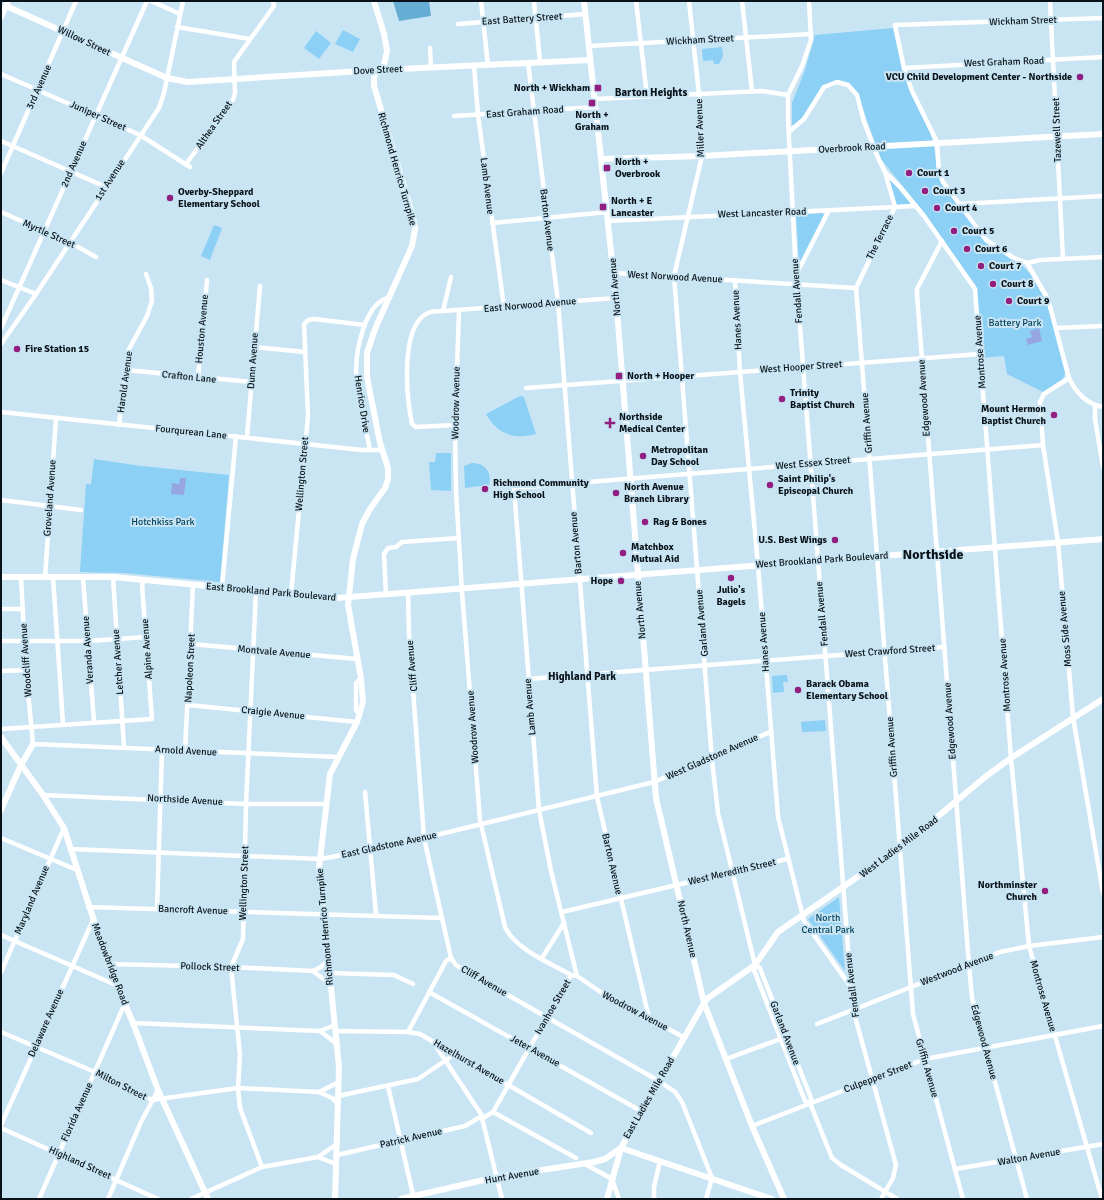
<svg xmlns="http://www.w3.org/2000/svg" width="1104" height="1200" font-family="Signika,sans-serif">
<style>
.green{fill:#8cd0f5}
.forest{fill:#66add3}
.water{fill:#97a5e2}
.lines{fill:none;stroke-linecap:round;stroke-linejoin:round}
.street{stroke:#fff;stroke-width:4.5}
.secondary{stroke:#fff;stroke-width:6}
.poi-dot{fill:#921f7f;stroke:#c9e5f4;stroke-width:1.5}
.labels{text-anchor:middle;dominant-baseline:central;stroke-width:4;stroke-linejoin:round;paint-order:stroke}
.street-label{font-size:10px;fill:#091218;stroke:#c9e5f4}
.poi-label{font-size:10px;font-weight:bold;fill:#091218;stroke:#c9e5f4;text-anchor:start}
.park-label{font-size:10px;fill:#05435d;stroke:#c9e5f4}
.neighbourhood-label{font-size:11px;font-weight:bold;fill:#091218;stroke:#c9e5f4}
.district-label{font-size:14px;font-weight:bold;fill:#091218;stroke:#c9e5f4}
</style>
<rect width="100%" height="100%" fill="#c9e5f4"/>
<!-- green -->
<g class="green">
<path d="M 893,28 C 898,50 902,72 911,93 C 917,108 927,122 932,138 C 937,153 934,168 941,183 L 983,238 L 990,245 L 1023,266 L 1031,275 L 1047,303 L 1065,373 L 1063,379 L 1043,392 L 1007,374 L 1004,356 L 982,358 L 976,286 L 925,214 L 881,159 L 858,95 L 839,81 C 817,82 815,103 803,118 C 800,121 796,123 793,126 L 792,124 L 792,103 L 805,70 L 815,35 Z"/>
<polygon points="343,30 360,39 353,52 335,44"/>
<polygon points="316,31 331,43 319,59 304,48"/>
<polygon points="722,47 723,56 719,64 714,64 713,60 703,61 702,49"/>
<polygon points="889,181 892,181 910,202 909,204 897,205"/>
<polygon points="822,213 824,215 801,261 799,261 796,215"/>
<polygon points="214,225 222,228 210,260 201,256"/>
<path d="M 520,396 L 524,397 L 536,434 C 514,440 497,434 486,414 Z"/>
<polygon points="436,453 451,453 451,491 431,490 429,462 435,462"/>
<polygon points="94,459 141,466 229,475 220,582 124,573 80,572 86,484 91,484"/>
<path d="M 472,463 C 485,463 492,472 489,485 L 465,488 L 464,466 Z"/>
<polygon points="787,675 788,682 783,682 784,692 773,693 772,676"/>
<polygon points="825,720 826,731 802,732 801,722"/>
<polygon points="839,897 845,971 808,919"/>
</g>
<!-- forest -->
<polygon class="forest" points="393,1 429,1 431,16 399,21"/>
<!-- water -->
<g class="water">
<polygon points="1039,328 1042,341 1028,345 1026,339 1032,337 1030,331"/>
<polygon points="180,478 186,478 184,495 171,494 172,483 179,484"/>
</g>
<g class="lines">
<!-- street -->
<g class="street">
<polyline points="151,1 180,14"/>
<polyline points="481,1 488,65"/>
<polyline points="534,1 540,62"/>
<polyline points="636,1 647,96"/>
<polyline points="689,1 699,94 702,156 674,276 712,760 718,813 755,965 754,970 805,1101 810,1103 811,1098 761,971 760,968 755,965"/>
<polyline points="742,1 752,91"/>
<polyline points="809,1 811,40 802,66 788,95 788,119 796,275 851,987 854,1013 896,1165 893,1178 881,1199"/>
<polyline points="1050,1 1063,259"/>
<path d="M 1103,18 L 895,25 L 904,68 L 912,91 L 937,142 L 939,172 L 943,182 L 986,240 L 1012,257 L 1027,263 L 1048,299 L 1069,378 C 1076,393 1087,404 1103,407"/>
<polyline points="458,24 586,14"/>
<polyline points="177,27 250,39"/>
<polyline points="589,46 811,34"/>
<polyline points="430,48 431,68"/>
<polyline points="528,63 558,302 597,797 649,1018"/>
<polyline points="474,66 478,115 504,307"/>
<polyline points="904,68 1103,57"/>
<polyline points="1,74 140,135 190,167"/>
<polyline points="595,99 762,91 788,95"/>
<polyline points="454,116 596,107"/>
<polyline points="790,131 804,119 824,87 837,82 848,85 857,95 864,122 879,160 885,172 895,207 856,288"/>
<polyline points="1,141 106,187"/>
<polyline points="186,164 233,100 235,93 234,62 274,6 273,1"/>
<polyline points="885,172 900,187 924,216 975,289 1011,758 1029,946 1102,1199"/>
<polyline points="1,173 76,1"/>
<polyline points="959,204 1103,196"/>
<polyline points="1,212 69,242 96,257"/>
<polyline points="608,221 916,206"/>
<polyline points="492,223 608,212"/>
<polyline points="942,241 917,289 917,295 969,965 972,998 1027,1199"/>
<polyline points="1027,263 1040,260 1103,257"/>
<polyline points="614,273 856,288"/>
<polyline points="796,275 829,210"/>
<polyline points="1,280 36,294"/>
<polyline points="735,280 740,372 758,565 778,817 804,921 850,986"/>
<polyline points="856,288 913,1014 963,1199"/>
<polyline points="443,311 451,277"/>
<path d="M 459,311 L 455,425 L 456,491 L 462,592 L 480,820 L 505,927 C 516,950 550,963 571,975 L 577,976 L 599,991 L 685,1038"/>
<polyline points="1,328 147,1"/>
<polyline points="1056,328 1103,326"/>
<polyline points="1,344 36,294 159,108 164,93 183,1"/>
<polyline points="254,347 305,352"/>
<polyline points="126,370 252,382"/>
<polyline points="198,378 207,280"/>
<polyline points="1069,378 1044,394 1040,402 1043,445 1058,542 1073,717 1103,893"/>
<polyline points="526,388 980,354"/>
<polyline points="1095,405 1095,419 1103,467"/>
<polyline points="1,412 362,450 382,450"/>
<polyline points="119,425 128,351 147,316 152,301 151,288 146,274"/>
<path d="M 455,425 L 416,427 L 412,424 C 407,400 399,326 428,313 C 432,311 438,311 443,311 L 616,298"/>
<polyline points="247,437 260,286"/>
<path d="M 370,450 C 365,424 357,397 356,371 C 356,350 365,302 389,298"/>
<polyline points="1,500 81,510"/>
<polyline points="21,577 26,670 33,744 338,757"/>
<polyline points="53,577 63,724"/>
<polyline points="113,577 124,747"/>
<polyline points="45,578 56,418"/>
<polyline points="83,578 94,722"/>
<polyline points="222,587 236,436"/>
<polyline points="256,591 246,804 243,939 231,967 240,1055 238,1088 240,1108 262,1167"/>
<polyline points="408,593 409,635 424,838 451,958 456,965 462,969 659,1081 675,1092 682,1102 712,1178 706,1199"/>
<polyline points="291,594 308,416 304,324 308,320 314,319 365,325"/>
<polyline points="386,595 384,554 388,548 396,547 402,542 459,538"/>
<polyline points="1,609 22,609"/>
<polyline points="1,641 88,641 146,637"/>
<polyline points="191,644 357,659"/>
<polyline points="1,671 26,670"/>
<polyline points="528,679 944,647"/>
<polyline points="188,705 357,722"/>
<polyline points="360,716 356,710 356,683 361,678"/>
<polyline points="1,729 152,719 142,585 144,580"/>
<polyline points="185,751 193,585"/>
<polyline points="365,792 376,914"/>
<polyline points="43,795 246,804 326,804"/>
<polyline points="1,838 77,870"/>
<polyline points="70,849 320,859 332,857 424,838 654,782 770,732"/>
<polyline points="88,907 442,918"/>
<polyline points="157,909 162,750"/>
<polyline points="562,912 787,859"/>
<polyline points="1,935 116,985"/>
<polyline points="542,958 564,923"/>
<polyline points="108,964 231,967 313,971 330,984"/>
<polyline points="313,971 321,967 328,960"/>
<polyline points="1,972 64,828"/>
<polyline points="329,973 394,975 413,984"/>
<polyline points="577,976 551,871 539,810 514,488 1043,445"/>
<polyline points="429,992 641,1111"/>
<polyline points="133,1023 320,1031 335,1025"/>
<polyline points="817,1024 1000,952 1029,946 1103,937"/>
<polyline points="320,1031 337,1044"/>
<polyline points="336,1031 408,1032 420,1034 591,1133"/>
<polyline points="1,1032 95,1072 152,1100 238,1088 319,1092 332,1098 338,1104"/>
<polyline points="408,1032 446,961 451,958"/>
<polyline points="433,1042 481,1114 502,1199"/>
<polyline points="726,1059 783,1038"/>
<polyline points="388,1086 414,1199"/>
<polyline points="319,1092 339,1082"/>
<polyline points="338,1096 418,1079 455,1054"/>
<polyline points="810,1103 832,1158 841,1165 897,1199"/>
<polyline points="493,1112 576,1158"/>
<polyline points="483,1118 493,1112 571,975"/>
<polyline points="1,1125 93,920"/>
<polyline points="752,1126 925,1059 1103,1026"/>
<polyline points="1,1128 158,1199"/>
<polyline points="337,1155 465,1126 482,1116"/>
<polyline points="318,1157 336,1164"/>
<polyline points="585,1164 612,1179 619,1199"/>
<polyline points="955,1169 1103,1144"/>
<polyline points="39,1199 125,1003"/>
<polyline points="108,1199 141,1122 158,1090"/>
<polyline points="191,1199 262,1167 318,1157 337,1144"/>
<polyline points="654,1199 654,1187 660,1161"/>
</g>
<!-- secondary -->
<g class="secondary">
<polyline points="584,1 616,298 656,798 704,1003 752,1126 784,1199"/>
<polyline points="6,6 167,78 188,82 379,70 590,60"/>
<polyline points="1,17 8,1"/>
<polyline points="601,159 702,156 1103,134"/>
<polyline points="1,577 113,577 337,598 1103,539"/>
<polyline points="1,737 43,795 64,828 108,964 133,1023 158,1090 208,1199"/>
<polyline points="1,810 21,765 33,744"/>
<polyline points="621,1148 772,1199"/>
<polyline points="335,1199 339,1067 319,868 330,774 357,722 363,702 361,678 348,605 353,559 362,524 370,509 385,488 388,479 388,468 380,443 367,377 367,353 375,329 412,246 415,229 413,217 374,86 374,76 384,65 387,51 384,34 374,1"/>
<polyline points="401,1199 497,1177 594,1162 605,1159 621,1148"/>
<polyline points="607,1199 621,1148 704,1003 708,998 755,965 778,932 905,844 985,777 1011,758 1103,699"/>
</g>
</g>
<!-- markers -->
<g class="poi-dot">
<circle cx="1080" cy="77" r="4"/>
<rect x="594" y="84" width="8" height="8" rx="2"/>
<rect x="588" y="99" width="8" height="8" rx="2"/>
<rect x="603" y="164" width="8" height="8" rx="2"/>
<circle cx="909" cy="173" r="4"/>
<circle cx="925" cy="191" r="4"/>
<circle cx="170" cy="198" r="4"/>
<rect x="599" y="203" width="8" height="8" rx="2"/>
<circle cx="937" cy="208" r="4"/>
<circle cx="954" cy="231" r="4"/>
<circle cx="967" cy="249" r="4"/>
<circle cx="981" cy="266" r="4"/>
<circle cx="993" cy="284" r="4"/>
<circle cx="1009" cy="301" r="4"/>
<circle cx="17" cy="349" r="4"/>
<rect x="615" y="372" width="8" height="8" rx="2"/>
<circle cx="782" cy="399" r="4"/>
<circle cx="1054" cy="415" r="4"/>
<path d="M608 417h4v4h4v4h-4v4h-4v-4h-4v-4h4z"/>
<circle cx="643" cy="456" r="4"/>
<circle cx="770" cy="485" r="4"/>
<circle cx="485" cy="489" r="4"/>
<circle cx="616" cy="493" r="4"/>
<circle cx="645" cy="522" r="4"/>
<circle cx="835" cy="540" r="4"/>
<circle cx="623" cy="553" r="4"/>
<circle cx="731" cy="578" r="4"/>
<circle cx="621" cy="581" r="4"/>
<circle cx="798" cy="690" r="4"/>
<circle cx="1045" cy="891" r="4"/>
</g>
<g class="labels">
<!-- street labels -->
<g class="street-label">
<text transform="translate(522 19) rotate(-4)">East Battery Street</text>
<text transform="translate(1023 21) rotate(-2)">Wickham Street</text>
<text transform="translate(700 40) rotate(-3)">Wickham Street</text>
<text transform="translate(84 41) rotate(25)">Willow Street</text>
<text transform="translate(1004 62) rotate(-2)">West Graham Road</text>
<text transform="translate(378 70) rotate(-3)">Dove Street</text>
<text transform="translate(39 87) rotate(-66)">3rd Avenue</text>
<text transform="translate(525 112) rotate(-4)">East Graham Road</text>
<text transform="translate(98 116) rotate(24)">Juniper Street</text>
<text transform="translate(214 125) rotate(-55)">Althea Street</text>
<text transform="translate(700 128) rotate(-92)">Miller Avenue</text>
<text transform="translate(1057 130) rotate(-92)">Tazewell Street</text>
<text transform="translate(852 148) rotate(-3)">Overbrook Road</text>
<text transform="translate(74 164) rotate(-66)">2nd Avenue</text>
<text transform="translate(397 169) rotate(74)">Richmond Henrico Turnpike</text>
<text transform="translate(110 180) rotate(-57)">1st Avenue</text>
<text transform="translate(487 186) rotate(83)">Lamb Avenue</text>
<text transform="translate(762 213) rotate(-2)">West Lancaster Road</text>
<text transform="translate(547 220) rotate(83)">Barton Avenue</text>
<text transform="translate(49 234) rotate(24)">Myrtle Street</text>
<text transform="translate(880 237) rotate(-64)">The Terrace</text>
<text transform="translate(675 277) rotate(3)">West Norwood Avenue</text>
<text transform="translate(615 287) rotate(-95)">North Avenue</text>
<text transform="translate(797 291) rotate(-94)">Fendall Avenue</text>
<text transform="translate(530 305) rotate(-5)">East Norwood Avenue</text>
<text transform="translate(737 320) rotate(-93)">Hanes Avenue</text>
<text transform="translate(202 329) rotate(-85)">Houston Avenue</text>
<text transform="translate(980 352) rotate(-94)">Montrose Avenue</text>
<text transform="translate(253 361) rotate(-86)">Dunn Avenue</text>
<text transform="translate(801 367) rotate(-4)">West Hooper Street</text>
<text transform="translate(189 377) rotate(6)">Crafton Lane</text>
<text transform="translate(125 382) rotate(-82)">Harold Avenue</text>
<text transform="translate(924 398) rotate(-94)">Edgewood Avenue</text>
<text transform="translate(456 403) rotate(-89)">Woodrow Avenue</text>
<text transform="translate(362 404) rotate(81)">Henrico Drive</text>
<text transform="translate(867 423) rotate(-94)">Griffin Avenue</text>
<text transform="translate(191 432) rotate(6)">Fourqurean Lane</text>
<text transform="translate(813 463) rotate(-5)">West Essex Street</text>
<text transform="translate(302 474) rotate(-85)">Wellington Street</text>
<text transform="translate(50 498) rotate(-86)">Groveland Avenue</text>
<text transform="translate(576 543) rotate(-95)">Barton Avenue</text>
<text transform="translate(822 560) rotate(-4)">West Brookland Park Boulevard</text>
<text transform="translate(271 592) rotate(5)">East Brookland Park Boulevard</text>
<text transform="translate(640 610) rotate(-95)">North Avenue</text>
<text transform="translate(822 614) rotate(-95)">Fendall Avenue</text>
<text transform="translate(702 623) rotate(-95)">Garland Avenue</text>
<text transform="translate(1065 629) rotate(-95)">Moss Side Avenue</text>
<text transform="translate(764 642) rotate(-94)">Hanes Avenue</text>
<text transform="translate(147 649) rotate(-94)">Alpine Avenue</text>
<text transform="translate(88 650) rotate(-94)">Veranda Avenue</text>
<text transform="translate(890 651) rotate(-4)">West Crawford Street</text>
<text transform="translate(274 652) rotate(5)">Montvale Avenue</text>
<text transform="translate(26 660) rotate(-94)">Woodcliff Avenue</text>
<text transform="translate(118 662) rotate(-94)">Letcher Avenue</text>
<text transform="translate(412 666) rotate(-95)">Cliff Avenue</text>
<text transform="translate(190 668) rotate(-87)">Napoleon Street</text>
<text transform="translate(1005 675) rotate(-94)">Montrose Avenue</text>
<text transform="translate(530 707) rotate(-95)">Lamb Avenue</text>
<text transform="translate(273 713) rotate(6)">Craigie Avenue</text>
<text transform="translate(950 721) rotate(-94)">Edgewood Avenue</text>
<text transform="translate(473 727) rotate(-94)">Woodrow Avenue</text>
<text transform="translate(892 747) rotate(-94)">Griffin Avenue</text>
<text transform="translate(186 751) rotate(3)">Arnold Avenue</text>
<text transform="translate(712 757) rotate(-24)">West Gladstone Avenue</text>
<text transform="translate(185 800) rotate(3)">Northside Avenue</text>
<text transform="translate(389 845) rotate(-12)">East Gladstone Avenue</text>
<text transform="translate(899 847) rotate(-37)">West Ladies Mile Road</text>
<text transform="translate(612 864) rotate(77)">Barton Avenue</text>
<text transform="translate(732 872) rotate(-13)">West Meredith Street</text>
<text transform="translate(244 883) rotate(-88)">Wellington Street</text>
<text transform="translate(32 900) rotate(-67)">Maryland Avenue</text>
<text transform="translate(193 910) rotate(2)">Bancroft Avenue</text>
<text transform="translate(325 927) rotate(-95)">Richmond Henrico Turnpike</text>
<text transform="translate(687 929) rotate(77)">North Avenue</text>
<text transform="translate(110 964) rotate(69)">Meadowbridge Road</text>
<text transform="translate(210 967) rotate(2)">Pollock Street</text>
<text transform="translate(957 969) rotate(-21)">Westwood Avenue</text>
<text transform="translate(484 981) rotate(30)">Cliff Avenue</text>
<text transform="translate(852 985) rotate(-97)">Fendall Avenue</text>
<text transform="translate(1043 996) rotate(74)">Montrose Avenue</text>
<text transform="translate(553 1007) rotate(-60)">Ivanhoe Street</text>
<text transform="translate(635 1011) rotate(28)">Woodrow Avenue</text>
<text transform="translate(46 1023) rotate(-66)">Delaware Avenue</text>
<text transform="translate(785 1033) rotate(69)">Garland Avenue</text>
<text transform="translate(984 1042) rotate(75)">Edgewood Avenue</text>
<text transform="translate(535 1051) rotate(29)">Jeter Avenue</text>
<text transform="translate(469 1062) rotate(30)">Hazelhurst Avenue</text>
<text transform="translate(927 1068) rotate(74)">Griffin Avenue</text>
<text transform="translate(878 1077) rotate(-21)">Culpepper Street</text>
<text transform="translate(121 1085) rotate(27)">Milton Street</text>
<text transform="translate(649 1098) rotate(-60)">East Ladies Mile Road</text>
<text transform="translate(77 1112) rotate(-66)">Florida Avenue</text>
<text transform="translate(411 1138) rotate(-13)">Patrick Avenue</text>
<text transform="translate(1029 1157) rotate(-10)">Walton Avenue</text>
<text transform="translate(80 1163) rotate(24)">Highland Street</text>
<text transform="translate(512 1176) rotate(-10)">Hunt Avenue</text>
</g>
<!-- poi labels -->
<g class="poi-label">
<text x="1072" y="77" text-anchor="end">VCU Child Development Center - Northside</text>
<text x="590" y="88" text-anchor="end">North + Wickham</text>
<text x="592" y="115" text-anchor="middle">North +<tspan x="592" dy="12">Graham</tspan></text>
<text x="615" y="162">North +<tspan x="615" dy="12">Overbrook</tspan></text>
<text x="917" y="173">Court 1</text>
<text x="933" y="191">Court 3</text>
<text x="178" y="192">Overby-Sheppard<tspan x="178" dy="12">Elementary School</tspan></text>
<text x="611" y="201">North + E<tspan x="611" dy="12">Lancaster</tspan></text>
<text x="945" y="208">Court 4</text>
<text x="962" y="231">Court 5</text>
<text x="975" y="249">Court 6</text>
<text x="989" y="266">Court 7</text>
<text x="1001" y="284">Court 8</text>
<text x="1017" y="301">Court 9</text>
<text x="25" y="349">Fire Station 15</text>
<text x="627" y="376">North + Hooper</text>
<text x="790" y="393">Trinity<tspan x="790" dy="12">Baptist Church</tspan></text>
<text x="1046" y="409" text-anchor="end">Mount Hermon<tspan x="1046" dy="12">Baptist Church</tspan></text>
<text x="619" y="417">Northside<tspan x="619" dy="12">Medical Center</tspan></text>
<text x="651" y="450">Metropolitan<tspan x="651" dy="12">Day School</tspan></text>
<text x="778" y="479">Saint Philip's<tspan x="778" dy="12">Episcopal Church</tspan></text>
<text x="493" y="483">Richmond Community<tspan x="493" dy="12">High School</tspan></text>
<text x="624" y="487">North Avenue<tspan x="624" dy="12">Branch Library</tspan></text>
<text x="653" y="522">Rag &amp; Bones</text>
<text x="827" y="540" text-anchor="end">U.S. Best Wings</text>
<text x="631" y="547">Matchbox<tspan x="631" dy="12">Mutual Aid</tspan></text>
<text x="613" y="581" text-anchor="end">Hope</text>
<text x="731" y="590" text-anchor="middle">Julio's<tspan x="731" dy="12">Bagels</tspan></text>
<text x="806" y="684">Barack Obama<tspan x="806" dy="12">Elementary School</tspan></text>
<text x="1037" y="885" text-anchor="end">Northminster<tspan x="1037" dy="12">Church</tspan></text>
</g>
<!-- park labels -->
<g class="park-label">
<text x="1015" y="323">Battery Park</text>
<text x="163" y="522">Hotchkiss Park</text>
<text x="828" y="918">North<tspan x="828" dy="12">Central Park</tspan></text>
</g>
<!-- neighbourhood labels -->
<g class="neighbourhood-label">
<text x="651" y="92">Barton Heights</text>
<text x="582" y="676">Highland Park</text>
</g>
<!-- district labels -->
<g class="district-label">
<text x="933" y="554">Northside</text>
</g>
</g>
<!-- border -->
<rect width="1104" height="1200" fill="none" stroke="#091218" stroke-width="4"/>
</svg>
